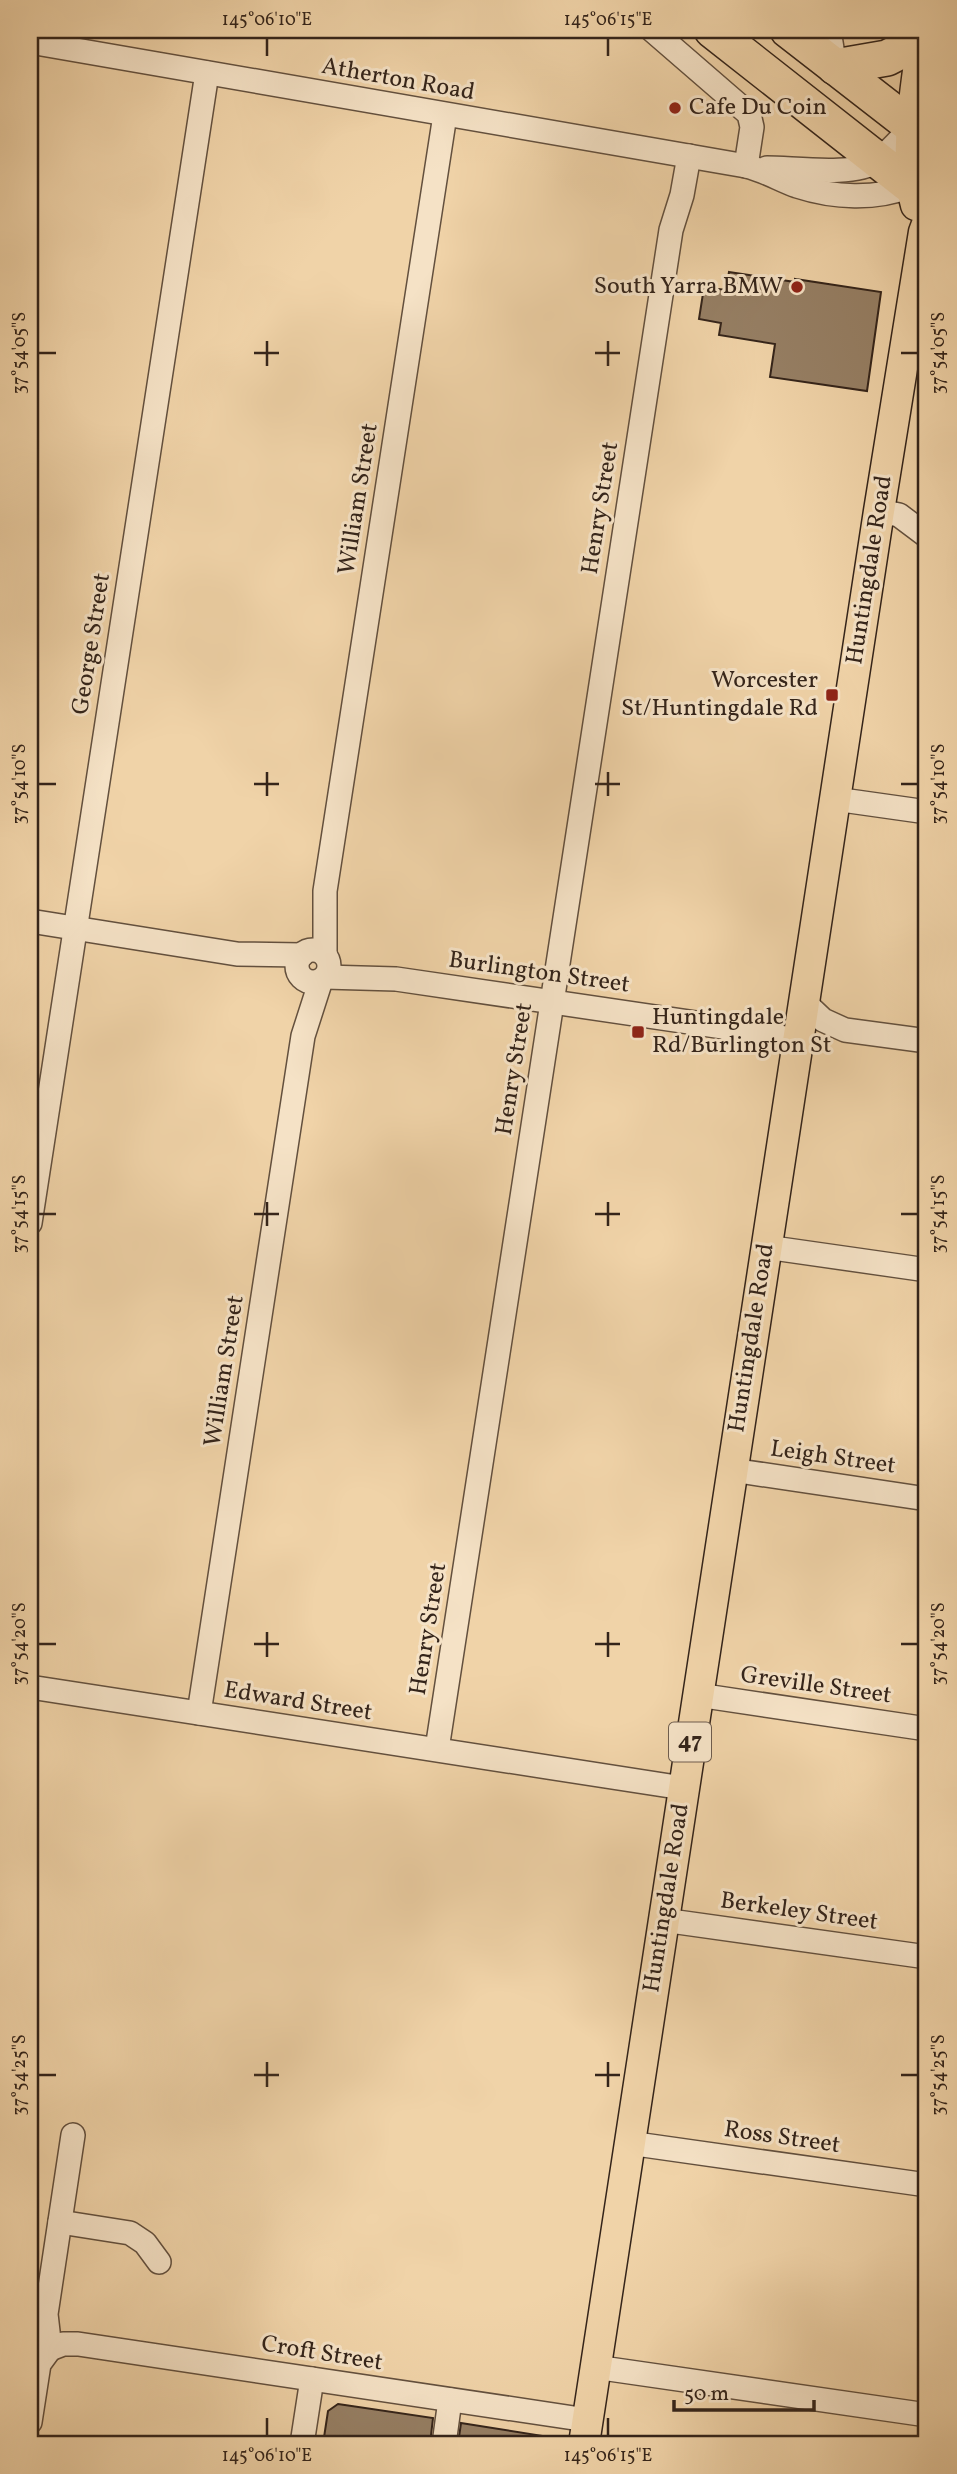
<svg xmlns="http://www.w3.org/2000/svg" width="957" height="2474" font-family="Vollkorn,serif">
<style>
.building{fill:#967f64;stroke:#34241a;stroke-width:2}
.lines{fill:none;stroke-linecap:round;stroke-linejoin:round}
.minor-casing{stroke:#63503e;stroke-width:26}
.major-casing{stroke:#34241a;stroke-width:33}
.highway-casing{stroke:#34241a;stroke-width:38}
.minor{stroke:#f5e2c6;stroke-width:23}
.major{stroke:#f0d3a8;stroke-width:30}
.highway{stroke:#f0d3a8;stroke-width:35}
.ticks{fill:none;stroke:#34241a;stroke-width:2.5}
.poi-dot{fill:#8f2418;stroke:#f5e2c6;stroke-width:2.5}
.labels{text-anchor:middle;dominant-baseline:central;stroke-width:6;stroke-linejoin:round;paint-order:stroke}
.shield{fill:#f5e2c6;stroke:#6e5d4e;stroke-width:2}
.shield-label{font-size:23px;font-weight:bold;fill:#34241a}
.street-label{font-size:24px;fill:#34241a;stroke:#f5e2c6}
.poi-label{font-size:24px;fill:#34241a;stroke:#f5e2c6;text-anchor:start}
.neatline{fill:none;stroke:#34241a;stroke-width:2.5}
.ticks-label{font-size:18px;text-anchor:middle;fill:#34241a}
</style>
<rect width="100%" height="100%" fill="#f0d3a8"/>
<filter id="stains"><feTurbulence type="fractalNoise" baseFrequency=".00286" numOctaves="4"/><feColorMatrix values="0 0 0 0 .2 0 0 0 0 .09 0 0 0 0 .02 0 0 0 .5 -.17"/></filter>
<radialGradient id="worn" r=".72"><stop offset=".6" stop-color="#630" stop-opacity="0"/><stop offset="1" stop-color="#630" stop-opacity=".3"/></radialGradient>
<!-- building -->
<g class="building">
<polygon points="729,272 795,282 795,279 881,292 867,391 770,377 775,344 719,335 721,323 699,319 704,287 726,290"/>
<polygon points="338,2404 433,2418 430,2444 323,2444 328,2411"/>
<polygon points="461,2423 543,2436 542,2444 458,2444"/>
</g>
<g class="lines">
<defs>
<g id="minor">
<polyline points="652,30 749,114 752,127 746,166"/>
<polyline points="829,30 835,67"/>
<path d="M 30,42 L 746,166 C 764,170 780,180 797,186 C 834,198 875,200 911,186"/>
<path d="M 767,168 C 795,168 853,177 877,161 C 890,152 902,137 913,126"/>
<polyline points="879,511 899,515 927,536"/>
<polyline points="835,799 927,812"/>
<polyline points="30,921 237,954 302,955"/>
<circle cx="313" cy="966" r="16"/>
<polyline points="325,955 325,891 445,115"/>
<polyline points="325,977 396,979 757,1032 798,1041"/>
<polyline points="804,1002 823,1020 845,1030 927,1041"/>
<polyline points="30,1223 207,73"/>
<polyline points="766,1247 927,1270"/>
<polyline points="732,1470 927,1499"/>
<polyline points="30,1687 683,1788"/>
<polyline points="698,1695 927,1729"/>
<polyline points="199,1713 303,1036 321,980"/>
<polyline points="437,1749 671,230 682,195 689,156"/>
<polyline points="663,1920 927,1957"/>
<polyline points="629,2143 927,2185"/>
<polyline points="60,2222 130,2233 145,2243 159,2262"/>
<polyline points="50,2349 63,2344 78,2344 587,2420"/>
<polyline points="595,2367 927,2415"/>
<polyline points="30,2422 39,2364 50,2349 46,2314 73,2135"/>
<polyline points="302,2444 312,2379"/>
<polyline points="444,2444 450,2400"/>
</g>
<g id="major">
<path d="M 916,205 C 903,160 917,77 924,30"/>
<polyline points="584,2444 879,511 924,232 927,224"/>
</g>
<g id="highway">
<polyline points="712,30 927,199"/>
<polyline points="788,30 927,138"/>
<polyline points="835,67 887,58 922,40"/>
</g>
</defs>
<!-- minor casing -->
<use href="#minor" class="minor-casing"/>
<!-- major casing -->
<use href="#major" class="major-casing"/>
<!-- highway casing -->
<use href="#highway" class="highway-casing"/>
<!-- minor -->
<use href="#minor" class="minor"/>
<!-- major -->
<use href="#major" class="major"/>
<!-- highway -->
<use href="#highway" class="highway"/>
</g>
<!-- ticks -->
<path class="ticks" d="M 267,38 L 267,56M 608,38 L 608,56M 267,341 L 267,366M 608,341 L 608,366M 38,353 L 56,353M 254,353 L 279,353M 595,353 L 620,353M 901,353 L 918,353M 267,772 L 267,796M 608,772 L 608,796M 38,784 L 56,784M 254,784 L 279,784M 595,784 L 620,784M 901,784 L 918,784M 267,1202 L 267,1226M 608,1202 L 608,1226M 38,1214 L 56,1214M 254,1214 L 279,1214M 595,1214 L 620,1214M 901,1214 L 918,1214M 267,1632 L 267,1657M 608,1632 L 608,1657M 38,1644 L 56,1644M 254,1644 L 279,1644M 595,1644 L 620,1644M 901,1644 L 918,1644M 267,2062 L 267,2087M 608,2062 L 608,2087M 38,2075 L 56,2075M 254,2075 L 279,2075M 595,2075 L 620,2075M 901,2075 L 918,2075M 267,2418 L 267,2436M 608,2418 L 608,2436"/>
<!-- markers -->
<g class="poi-dot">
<circle cx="675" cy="108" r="7"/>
<circle cx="797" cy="287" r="7"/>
<rect x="825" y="688" width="14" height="14" rx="3.5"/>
<rect x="631" y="1025" width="14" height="14" rx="3.5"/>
</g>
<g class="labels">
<!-- shield labels -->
<rect class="shield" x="669" y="1722.5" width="42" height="39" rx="5"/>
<g class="shield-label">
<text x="690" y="1742">47</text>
</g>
<!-- street labels -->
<g class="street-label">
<text transform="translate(398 80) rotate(10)">Atherton Road</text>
<text transform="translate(359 499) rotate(-81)">William Street</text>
<text transform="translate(601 508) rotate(-81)">Henry Street</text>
<text transform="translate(870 570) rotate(-81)">Huntingdale Road</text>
<text transform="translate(92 644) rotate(-81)">George Street</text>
<text transform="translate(539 973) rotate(8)">Burlington Street</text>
<text transform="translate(515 1069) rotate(-81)">Henry Street</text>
<text transform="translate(752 1338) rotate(-81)">Huntingdale Road</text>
<text transform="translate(225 1371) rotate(-81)">William Street</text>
<text transform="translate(833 1458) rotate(8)">Leigh Street</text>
<text transform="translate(429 1629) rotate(-81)">Henry Street</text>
<text transform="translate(816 1686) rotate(8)">Greville Street</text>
<text transform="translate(298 1702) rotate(9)">Edward Street</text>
<text transform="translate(667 1898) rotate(-81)">Huntingdale Road</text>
<text transform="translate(799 1912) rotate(8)">Berkeley Street</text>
<text transform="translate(782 2138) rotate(8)">Ross Street</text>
<text transform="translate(322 2354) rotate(9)">Croft Street</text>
</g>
<!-- poi labels -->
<g class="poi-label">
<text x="689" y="108">Cafe Du Coin</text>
<text x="783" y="287" text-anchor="end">South Yarra BMW</text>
<text x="818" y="681" text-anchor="end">Worcester<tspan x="818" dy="28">St/Huntingdale Rd</tspan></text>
<text x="652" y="1018">Huntingdale<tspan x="652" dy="28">Rd/Burlington St</tspan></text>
</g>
</g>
<!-- margin -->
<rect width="957" height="2474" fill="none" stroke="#f0d3a8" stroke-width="77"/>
<!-- scale -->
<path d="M674 2400v10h140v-10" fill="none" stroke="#34241a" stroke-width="3.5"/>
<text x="684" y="2400" font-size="21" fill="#34241a" stroke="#f5e2c6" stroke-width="5" paint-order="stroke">50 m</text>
<rect x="38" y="38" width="880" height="2398" class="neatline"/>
<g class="ticks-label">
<text x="267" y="25">145°06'10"E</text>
<text x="608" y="25">145°06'15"E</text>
<text transform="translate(19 353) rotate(-90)" y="6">37°54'05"S</text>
<text transform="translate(938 353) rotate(-90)" y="6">37°54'05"S</text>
<text transform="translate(19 784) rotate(-90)" y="6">37°54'10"S</text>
<text transform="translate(938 784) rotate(-90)" y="6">37°54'10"S</text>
<text transform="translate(19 1214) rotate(-90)" y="6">37°54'15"S</text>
<text transform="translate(938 1214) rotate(-90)" y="6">37°54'15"S</text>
<text transform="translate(19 1644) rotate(-90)" y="6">37°54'20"S</text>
<text transform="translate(938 1644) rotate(-90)" y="6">37°54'20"S</text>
<text transform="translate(19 2075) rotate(-90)" y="6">37°54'25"S</text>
<text transform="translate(938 2075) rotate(-90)" y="6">37°54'25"S</text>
<text x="267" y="2461">145°06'10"E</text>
<text x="608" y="2461">145°06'15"E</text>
</g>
<rect width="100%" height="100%" filter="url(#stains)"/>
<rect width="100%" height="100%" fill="url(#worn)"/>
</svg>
